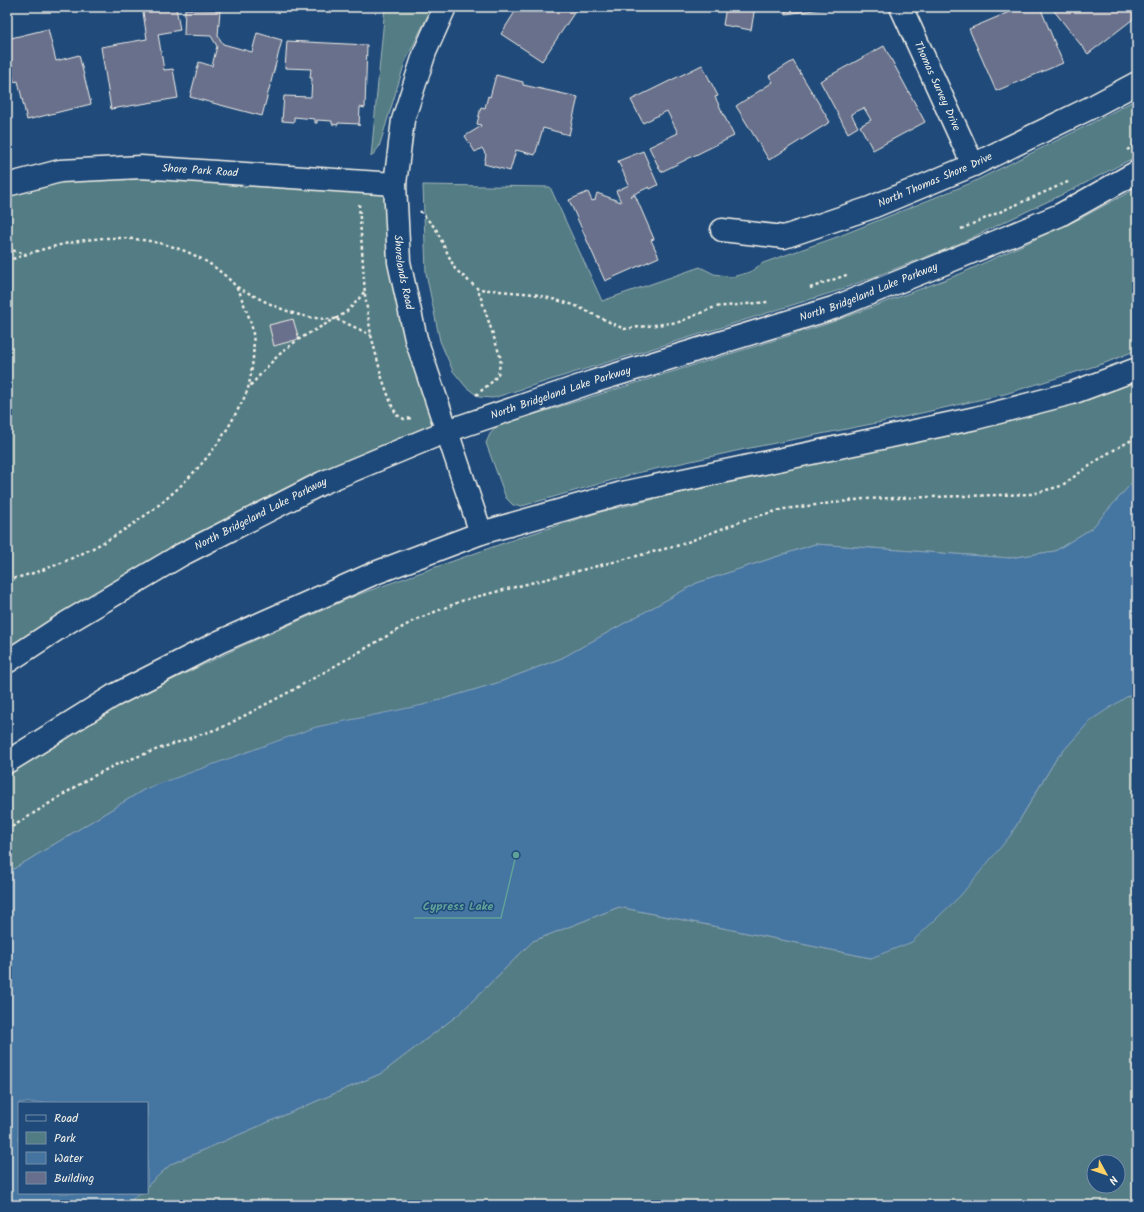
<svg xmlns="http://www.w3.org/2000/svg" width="1144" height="1212" font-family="Kalam,sans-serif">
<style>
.green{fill:#527c84;stroke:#a3b6b6;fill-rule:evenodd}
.water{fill:#4574a1;stroke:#8ba6bd}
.building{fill:#686f8c;stroke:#f4f1e8}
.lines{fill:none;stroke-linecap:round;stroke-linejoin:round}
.minor-casing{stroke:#f4f1e8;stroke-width:25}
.major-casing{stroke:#f4f1e8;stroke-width:25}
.path{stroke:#f4f1e8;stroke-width:2.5;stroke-dasharray:3 3;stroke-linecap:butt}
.minor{stroke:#1f4a7a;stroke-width:22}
.major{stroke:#1f4a7a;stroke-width:22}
.labels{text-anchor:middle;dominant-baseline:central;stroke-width:3;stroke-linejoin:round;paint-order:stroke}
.street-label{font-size:11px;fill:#f4f1e8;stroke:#1f4a7a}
.leader{fill:none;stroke:#5fa199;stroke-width:1.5}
.callout-dot{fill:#5fa199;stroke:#1f4a7a;stroke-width:1.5}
.callout-label{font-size:12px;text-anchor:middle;font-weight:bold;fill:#5fa199;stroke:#1f4a7a;stroke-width:3;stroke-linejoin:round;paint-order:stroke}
</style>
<rect width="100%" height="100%" fill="#1f4a7a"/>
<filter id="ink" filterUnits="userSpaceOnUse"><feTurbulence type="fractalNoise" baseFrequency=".025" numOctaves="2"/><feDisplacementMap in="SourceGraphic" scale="8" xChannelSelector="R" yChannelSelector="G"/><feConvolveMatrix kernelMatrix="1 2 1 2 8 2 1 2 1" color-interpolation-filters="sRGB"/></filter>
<g filter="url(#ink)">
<!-- green -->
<g class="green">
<polygon points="385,7 432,7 405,62 379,147 371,157"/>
<polygon points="1137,99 1137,156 1074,189 952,247 837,291 710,331 579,371 493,398 479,397 466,387 453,371 440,341 426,273 423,185 550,187 602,301 700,267 714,274 732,277 750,272 763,263 837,237 971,183 1090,124"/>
<polygon points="60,171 395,184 397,265 447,431 322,483 7,662 7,185"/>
<polygon points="1137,188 1137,350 1105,363 1005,394 882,422 745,449 637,473 522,506 513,505 506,498 486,443 490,434 497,426 827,324 960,274 1083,217"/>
<polygon points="1137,380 1137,477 1092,528 1055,551 1010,558 815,544 697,583 562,658 497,683 145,789 7,873 7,776 110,710 244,645 357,595 518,538 600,512 794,466 968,432 1079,401"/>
<path d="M 1137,690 L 1137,1205 L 126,1205 L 139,1193 L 147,1193 L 147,1186 L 171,1164 L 382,1073 L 459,1014 L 533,941 L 619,907 L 871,958 L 1010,836 L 1056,759 L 1091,719 ZM 1094,1162 L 1118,1162 L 1118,1186 L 1094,1186 Z"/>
</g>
<!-- water -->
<polygon class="water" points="1137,477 1137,690 1091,720 1056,759 1010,836 960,896 912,942 871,958 619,907 533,941 459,1014 382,1073 171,1164 147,1186 147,1103 19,1103 19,1193 139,1193 126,1205 7,1205 7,873 145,789 316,727 423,705 497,683 562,658 697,583 815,544 1010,558 1055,551 1092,528"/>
<!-- building -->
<g class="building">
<polygon points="171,7 176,7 180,30 158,34 164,70 173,69 178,98 111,109 101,47 147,39 143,12"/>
<polygon points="518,7 578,7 542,61 501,34"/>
<polygon points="726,7 755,7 751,30 723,25"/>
<polygon points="785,7 828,7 828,8 786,14"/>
<polygon points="1021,7 1040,7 1063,63 996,91 969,29"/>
<polygon points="1051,7 1137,7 1137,16 1088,54"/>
<polygon points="185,9 220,10 218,36 223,44 252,52 257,33 282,40 262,116 190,97 199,62 212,66 217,46 211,36 184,35"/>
<polygon points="48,29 56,61 79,55 91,104 27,120 18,81 14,82 7,50 7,39"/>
<polygon points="287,41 367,45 365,108 360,107 359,126 359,124 338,123 338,125 332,124 332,121 317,120 317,123 315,123 315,119 294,117 294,122 282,121 284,96 311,97 312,78 310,78 311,69 285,68"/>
<polygon points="884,46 925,122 873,150 860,126 871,120 864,108 851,114 858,127 848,133 820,81"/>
<polygon points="793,61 830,122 769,160 736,106 773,82 769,76"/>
<polygon points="702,65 718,96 715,97 734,136 661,172 649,147 678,133 667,111 643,123 631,100"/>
<polygon points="496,75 523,82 523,85 578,97 569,135 543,128 535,155 516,150 510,171 484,164 486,155 482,148 475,152 465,136 480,127 481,125 477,124 481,107 485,108 488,96 490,97"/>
<polygon points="643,151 658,185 650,189 649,187 630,196 631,197 635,195 654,239 651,240 659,257 605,281 569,200 588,192 592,201 595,200 597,193 621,202 616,191 629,185 618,161"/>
<polygon points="293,319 299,339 274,346 269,325"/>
</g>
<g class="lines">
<defs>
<g id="minor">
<path id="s1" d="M 445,7 L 425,52 L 403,120 L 395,184 L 399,262 L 416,339 L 481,533"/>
<path id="s2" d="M 901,7 L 973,165"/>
<path id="s3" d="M 7,185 L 60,171 L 141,167 L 395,184"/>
<path id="s4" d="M 722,230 L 784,237 L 870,208 L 973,165 L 1088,109 L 1137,83"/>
</g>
<g id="major">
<path id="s5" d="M 7,662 L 68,622 L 181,555 L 322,483 L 447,431 L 592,382 L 833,308 L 938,266 L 1060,215 L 1137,172"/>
<polyline points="7,762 113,696 219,642 375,573 481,533 622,493 976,418 1072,393 1137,369"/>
</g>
</defs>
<!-- minor casing -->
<use href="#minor" class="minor-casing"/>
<!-- major casing -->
<use href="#major" class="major-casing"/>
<!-- path -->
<g class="path">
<polyline points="1127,150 1137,144"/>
<polyline points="359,204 365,295 371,335 382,378 392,406 397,415 404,419 413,418"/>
<polyline points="420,211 436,229 455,269 478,289 534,294 574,305 624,329 679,322 715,307 768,302"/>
<polyline points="961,229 1070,181"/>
<polyline points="7,249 26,254"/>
<path d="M 7,261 C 37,250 73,240 105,238 C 144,237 185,245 217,269 C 223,274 231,280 236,287 C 240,291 241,297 243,302 C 247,312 252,323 253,334 C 255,348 252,371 249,384 C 247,395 240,405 235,415 C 194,495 94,561 7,580"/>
<path d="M 237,287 C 262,300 288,315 316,318 C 323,319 329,319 335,319 C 319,328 302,336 287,348 C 273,359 262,373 250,386"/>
<polyline points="810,288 849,274"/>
<path d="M 364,292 C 356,303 348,312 335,319 L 346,323 L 371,335"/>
<polyline points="476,395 493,381 498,374 501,359 478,289"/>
<polyline points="7,830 88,779 115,765 158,749 223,727 293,690 415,620 464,600 680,545 747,519 784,509 863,499 1032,494 1061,486 1105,455 1137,437"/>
</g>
<!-- minor -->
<use href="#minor" class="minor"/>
<!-- major -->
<use href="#major" class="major"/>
</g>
</g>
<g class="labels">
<!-- street labels -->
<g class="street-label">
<text stroke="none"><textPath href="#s2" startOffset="87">Thomas Survey Drive</textPath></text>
<text stroke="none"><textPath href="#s3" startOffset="195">Shore Park Road</textPath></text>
<text stroke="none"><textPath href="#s4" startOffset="224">North Thomas Shore Drive</textPath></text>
<text stroke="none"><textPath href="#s1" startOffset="274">Shorelands Road</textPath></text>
<text stroke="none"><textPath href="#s5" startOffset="942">North Bridgeland Lake Parkway</textPath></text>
<text stroke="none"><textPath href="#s5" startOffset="618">North Bridgeland Lake Parkway</textPath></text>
<text stroke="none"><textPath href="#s5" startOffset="294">North Bridgeland Lake Parkway</textPath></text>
</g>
</g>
<!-- callouts -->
<path class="leader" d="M516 855L501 918H414"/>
<circle class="callout-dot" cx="516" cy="855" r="4"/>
<g class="callout-label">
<text x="458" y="910">Cypress Lake</text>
</g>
<!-- margin -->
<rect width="1144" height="1212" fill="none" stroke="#1f4a7a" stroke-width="24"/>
<rect x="12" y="12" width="1120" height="1188" fill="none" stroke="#f4f1e8" stroke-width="1.5" filter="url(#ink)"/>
<!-- legend -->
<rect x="18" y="1102" width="130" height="92" fill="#1f4a7a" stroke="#748da6"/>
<rect x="26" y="1115" width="20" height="6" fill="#1f4a7a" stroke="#748da6"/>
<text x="54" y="1122" font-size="12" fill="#f4f1e8">Road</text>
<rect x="26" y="1132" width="20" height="12" fill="#527c84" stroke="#748da6"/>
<text x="54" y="1142" font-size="12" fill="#f4f1e8">Park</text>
<rect x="26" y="1152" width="20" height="12" fill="#4574a1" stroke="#748da6"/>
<text x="54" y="1162" font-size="12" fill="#f4f1e8">Water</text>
<rect x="26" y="1172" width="20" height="12" fill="#686f8c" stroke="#748da6"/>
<text x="54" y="1182" font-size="12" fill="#f4f1e8">Building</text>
<!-- north arrow -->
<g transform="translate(1106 1174) rotate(130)"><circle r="19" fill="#1f4a7a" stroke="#748da6"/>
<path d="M0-3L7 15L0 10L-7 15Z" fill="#ffd166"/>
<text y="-6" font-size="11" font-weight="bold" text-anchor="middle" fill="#f4f1e8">N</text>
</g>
</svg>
